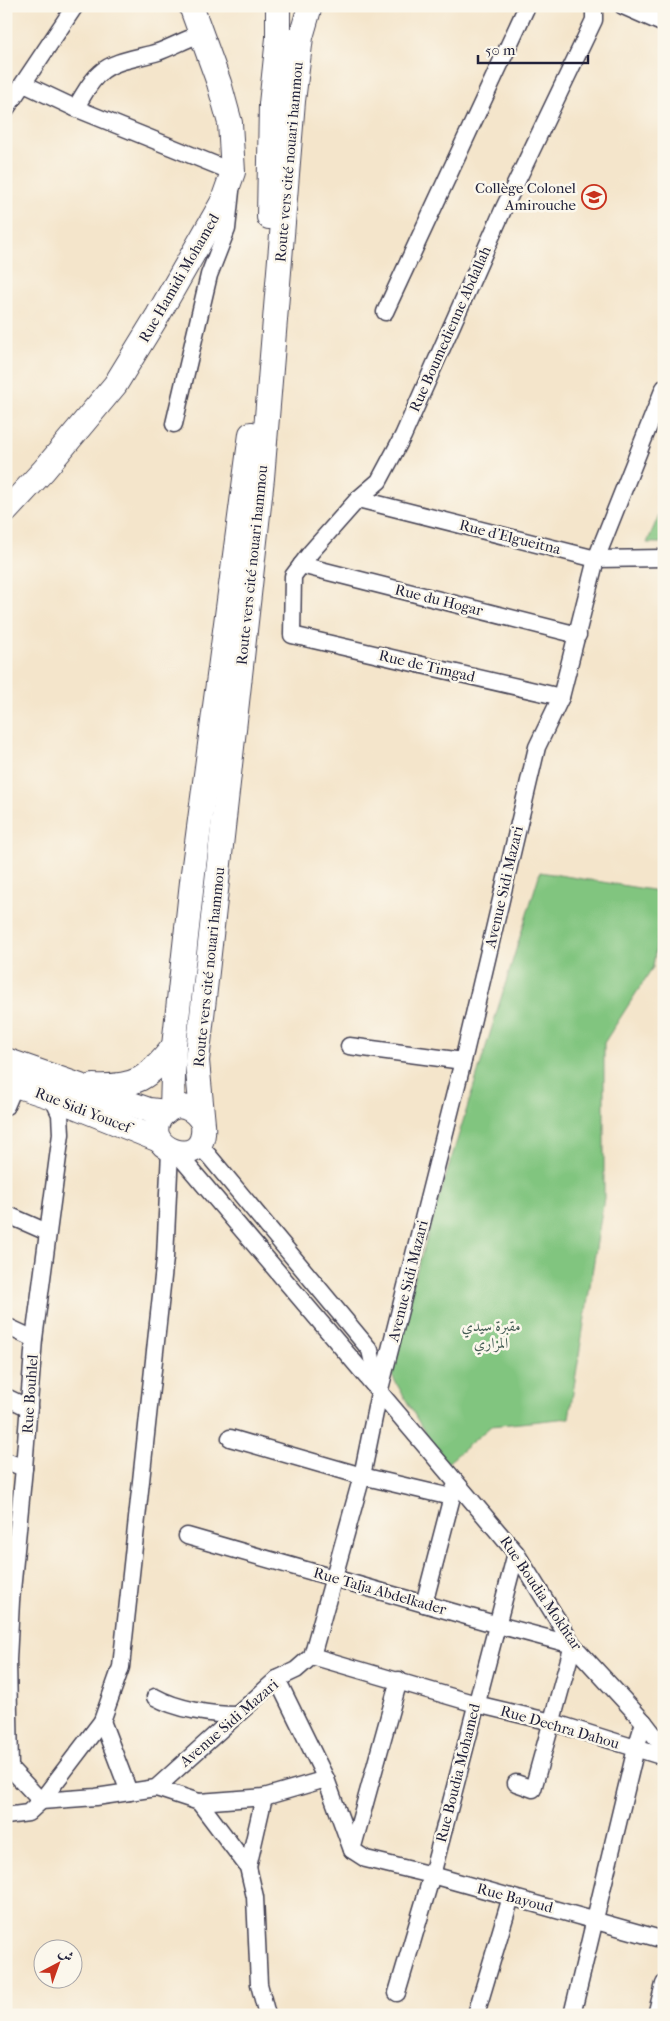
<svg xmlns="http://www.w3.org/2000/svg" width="670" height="2021" font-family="'IM FELL French Canon',Amiri,serif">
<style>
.green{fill:#81c57f;stroke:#52745d}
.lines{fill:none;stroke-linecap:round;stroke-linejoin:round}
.street-casing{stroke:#423f51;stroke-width:19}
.secondary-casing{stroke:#423f51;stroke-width:26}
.street{stroke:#fff;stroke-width:16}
.secondary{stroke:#fff;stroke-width:24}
.labels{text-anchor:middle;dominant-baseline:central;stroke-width:5;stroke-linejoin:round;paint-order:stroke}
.street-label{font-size:15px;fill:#22223b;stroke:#fbf7ec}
.poi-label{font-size:15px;fill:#22223b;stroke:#fbf7ec;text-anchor:end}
.park-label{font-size:15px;fill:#435b53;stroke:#fbf7ec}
</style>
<rect width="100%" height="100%" fill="#fbf7ec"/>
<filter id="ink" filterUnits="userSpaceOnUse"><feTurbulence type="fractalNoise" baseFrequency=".02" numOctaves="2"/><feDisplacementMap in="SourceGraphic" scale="10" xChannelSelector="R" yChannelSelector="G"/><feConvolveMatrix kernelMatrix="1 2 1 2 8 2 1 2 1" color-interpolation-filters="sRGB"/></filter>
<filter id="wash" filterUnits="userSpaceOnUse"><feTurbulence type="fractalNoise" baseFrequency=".0096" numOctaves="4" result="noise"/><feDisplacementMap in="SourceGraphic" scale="20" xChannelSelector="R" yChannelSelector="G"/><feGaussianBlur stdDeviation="1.12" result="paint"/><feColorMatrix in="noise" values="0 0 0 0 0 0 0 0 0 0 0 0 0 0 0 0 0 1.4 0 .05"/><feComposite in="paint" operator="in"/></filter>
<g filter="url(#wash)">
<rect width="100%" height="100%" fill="#f4e5cb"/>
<!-- green -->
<g class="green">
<polygon points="664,503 664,543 647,543"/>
<polygon points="540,872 664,892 653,967 604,1043 604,1198 569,1418 491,1426 444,1466 387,1367"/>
</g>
</g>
<g filter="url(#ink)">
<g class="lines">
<defs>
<g id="street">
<polyline points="623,6 664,24"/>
<polyline points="24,84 75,108 233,172 227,229 209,275 174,424"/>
<path d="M 75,108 C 83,97 89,82 100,73 C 114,60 139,58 158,52 C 172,47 186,39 201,34"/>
<polyline points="6,109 75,6"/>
<polyline points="385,312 527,6"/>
<polyline points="358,499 596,559 664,558"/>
<polyline points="301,565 578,635"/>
<polyline points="561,697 292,635 293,576 311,552 358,499 379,481 403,436 503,210 594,20 594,6"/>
<polyline points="349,1046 463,1061"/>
<polyline points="6,1106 15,1085"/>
<polyline points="198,1145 209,1156 370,1350 379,1390"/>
<polyline points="177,1153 516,1553 573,1645 644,1722 664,1748"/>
<polyline points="6,1214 47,1232"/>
<polyline points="6,1326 34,1339"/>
<polyline points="6,1397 29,1408"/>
<polyline points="230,1438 362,1476 451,1497"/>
<polyline points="6,1461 24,1468"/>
<polyline points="187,1536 498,1625 573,1645 533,1789 516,1783"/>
<polyline points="424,1604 454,1489"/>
<polyline points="312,1656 476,1704 552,1722 664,1757"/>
<polyline points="277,1679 326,1779 352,1850 366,1859 432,1875 664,1940"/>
<path d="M 155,1697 C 176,1709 212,1715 236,1715"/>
<polyline points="102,1721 129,1792"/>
<polyline points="156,1788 199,1802 264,1797 326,1779"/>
<polyline points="41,1801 96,1797 156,1788 277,1679 296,1670 312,1656 362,1476 379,1393 463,1061 537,747 561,697 596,559 664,388"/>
<polyline points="41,1801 10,1768 8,1660 11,1601 24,1468 34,1339 61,1134 60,1114 52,1097"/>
<polyline points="199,1802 248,1867 255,1897 259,1984 267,2015"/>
<polyline points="6,1816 28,1813 41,1801 102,1721 121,1667 165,1258 170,1151"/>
<polyline points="352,1850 399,1680"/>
<polyline points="248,1867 264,1797"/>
<polyline points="397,1993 432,1875 516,1553"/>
<polyline points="476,2014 511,1897"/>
<polyline points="572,2015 636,1748 644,1722"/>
<polyline points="656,2015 664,1984"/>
</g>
<g id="secondary">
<polyline points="269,217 271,104 278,38 278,6"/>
<polyline points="6,511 44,470 115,385 158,315 222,203 233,172 230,123 219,83 191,6"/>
<polyline points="6,1060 149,1110 166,1112"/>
<polyline points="6,1082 52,1097 159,1140"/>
<path d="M 93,1086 C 136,1088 149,1078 174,1046"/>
<polyline points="172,1108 174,1046 193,873 251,434"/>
<path d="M 203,1124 C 196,1108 176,1099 163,1114 C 134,1147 208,1176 203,1124 L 197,1061 L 262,478 L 293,101 L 301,37 L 310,6"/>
</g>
</defs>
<!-- street casing -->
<use href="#street" class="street-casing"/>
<!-- secondary casing -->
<use href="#secondary" class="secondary-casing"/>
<!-- street -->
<use href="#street" class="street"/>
<!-- secondary -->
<use href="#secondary" class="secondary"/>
</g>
</g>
<!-- icons -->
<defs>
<symbol id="school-ring" viewBox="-11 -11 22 22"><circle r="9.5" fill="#fbf7ec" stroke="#c8321e" stroke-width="1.5"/><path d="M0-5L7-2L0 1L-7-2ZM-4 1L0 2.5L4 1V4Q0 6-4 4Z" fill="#c8321e"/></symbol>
</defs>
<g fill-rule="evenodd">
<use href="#school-ring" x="580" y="183" width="28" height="28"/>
</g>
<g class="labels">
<!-- street labels -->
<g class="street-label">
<text transform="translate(289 162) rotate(-85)">Route vers cité nouari hammou</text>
<text transform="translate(179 278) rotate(-60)">Rue Hamidi Mohamed</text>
<text transform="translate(450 329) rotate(-66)">Rue Boumedienne Abdallah</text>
<text transform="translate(510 537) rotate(14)">Rue d'Elgueitna</text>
<text transform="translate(252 565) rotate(-84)">Route vers cité nouari hammou</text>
<text transform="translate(439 600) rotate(14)">Rue du Hogar</text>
<text transform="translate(427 666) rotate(13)">Rue de Timgad</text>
<text transform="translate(504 887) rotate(-77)">Avenue Sidi Mazari</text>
<text transform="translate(209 967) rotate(-84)">Route vers cité nouari hammou</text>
<text transform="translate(83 1110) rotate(21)">Rue Sidi Youcef</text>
<text transform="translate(408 1281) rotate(-76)">Avenue Sidi Mazari</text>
<text transform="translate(30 1394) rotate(-86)">Rue Bouhlel</text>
<text transform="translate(380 1591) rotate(16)">Rue Talja Abdelkader</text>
<text transform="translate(541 1593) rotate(56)">Rue Boudia Mokhtar</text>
<text transform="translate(229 1723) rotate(-41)">Avenue Sidi Mazari</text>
<text transform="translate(560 1727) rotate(16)">Rue Dechra Dahou</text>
<text transform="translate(458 1773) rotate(-76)">Rue Boudia Mohamed</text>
<text transform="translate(515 1898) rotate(15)">Rue Bayoud</text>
</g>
<!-- poi labels -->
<g class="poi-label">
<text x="576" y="188">Collège Colonel<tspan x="576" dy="17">Amirouche</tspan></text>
</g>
<!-- park labels -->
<g class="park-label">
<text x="491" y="1326">مقبرة سيدي<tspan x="491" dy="17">المزاري</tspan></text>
</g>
</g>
<!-- margin -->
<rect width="670" height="2021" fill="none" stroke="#fbf7ec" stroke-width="25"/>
<!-- north arrow -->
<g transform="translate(58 1964) rotate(41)"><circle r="24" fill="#fbf7ec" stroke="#a4a2a5"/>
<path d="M0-4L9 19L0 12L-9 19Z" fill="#c8321e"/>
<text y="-8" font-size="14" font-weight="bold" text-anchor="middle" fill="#22223b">ش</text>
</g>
<!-- scale -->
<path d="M478 55v8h110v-8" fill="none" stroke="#22223b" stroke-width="2.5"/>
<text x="485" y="55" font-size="15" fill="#22223b" stroke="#fbf7ec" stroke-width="4" paint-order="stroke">50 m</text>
</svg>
